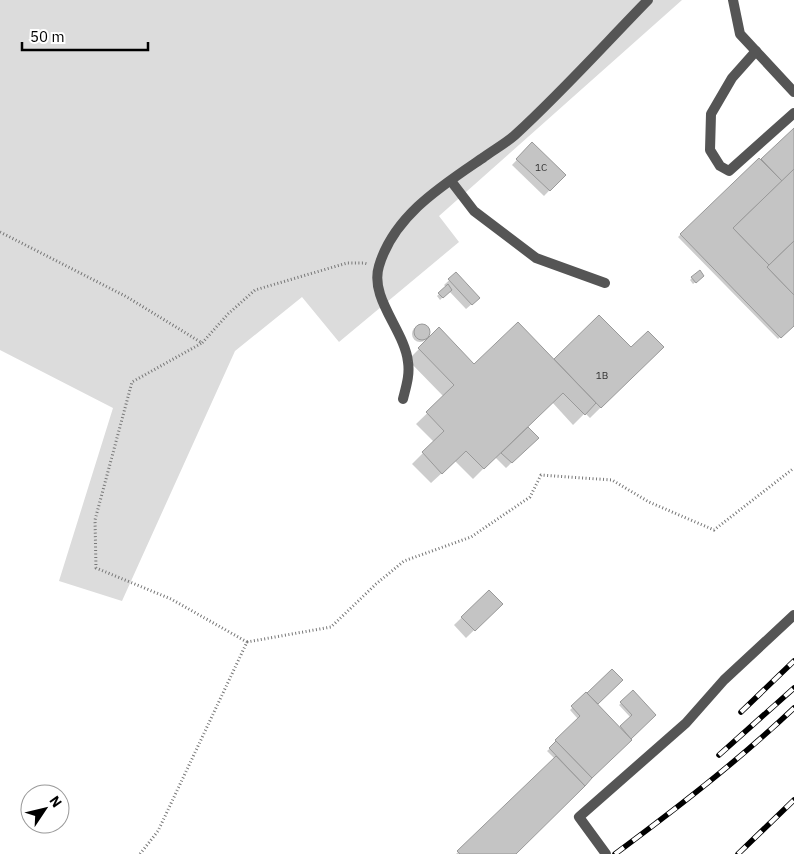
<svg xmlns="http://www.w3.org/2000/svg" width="794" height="854" font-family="'IBM Plex Sans',sans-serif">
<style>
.grass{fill:#dcdcdc}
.shadow{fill:#0003}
.building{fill:#c4c4c4;stroke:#999}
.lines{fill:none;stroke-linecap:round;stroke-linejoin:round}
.path{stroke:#777;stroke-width:3;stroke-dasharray:1 2.5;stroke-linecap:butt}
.lane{stroke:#555;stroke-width:10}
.rail-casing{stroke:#000;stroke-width:5.5}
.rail{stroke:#fff;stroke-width:4;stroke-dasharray:11;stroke-linecap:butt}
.labels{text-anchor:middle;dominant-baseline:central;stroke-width:4;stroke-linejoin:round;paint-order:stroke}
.number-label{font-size:10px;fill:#313131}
</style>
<rect width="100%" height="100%" fill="#fff"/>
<!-- grass -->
<polygon class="grass" points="0,0 682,0 439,216 459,242 339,342 302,297 235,351 122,601 59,581 113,408 0,350"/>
<!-- shadow -->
<g class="shadow">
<polygon points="794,130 794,324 778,339 678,237 759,159 761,161"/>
<polygon points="532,144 564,175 544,196 512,165"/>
<polygon points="456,274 473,303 466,309 449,291 440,300 437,296 446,287 444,285"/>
<polygon points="692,278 701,278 693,284 690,280"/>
<polygon points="599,317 631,349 662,347 590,418 585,413 573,425 552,402 526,427 537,438 506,468 495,457 473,479 455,461 431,483 412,464 434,442 416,424 444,397 408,360 439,329 474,366 554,361"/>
<circle cx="420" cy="334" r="8"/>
<polygon points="489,591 501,604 466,638 454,625"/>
<polygon points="612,670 622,680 597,704 620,728 631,718 619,705 633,692 654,715 514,854 456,854 555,759 547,751 555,744 554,743 578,719 570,710"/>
</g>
<!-- building -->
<g class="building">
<polygon points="794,128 794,169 782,181 761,159"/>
<polygon points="532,142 566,175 550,191 516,159"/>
<polygon points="759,158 782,181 733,228 769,265 767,267 794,295 794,326 781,338 680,234"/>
<polygon points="794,169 794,241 769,265 733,228"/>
<polygon points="794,241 794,295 767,267"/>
<polygon points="700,270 704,276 696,283 691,277"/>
<polygon points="456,272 480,298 472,305 448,279"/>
<polygon points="448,284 452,290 443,298 438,293"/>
<polygon points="599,315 631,347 648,331 664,347 601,408 554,359"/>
<polygon points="518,322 596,403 585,415 563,393 484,469 466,451 442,474 422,452 444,431 426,412 454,385 418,348 439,327 474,364"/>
<circle cx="422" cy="332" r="8"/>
<polygon points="528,427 539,438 512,463 501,453"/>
<polygon points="489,590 503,604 475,631 461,617"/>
<polygon points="612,669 623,680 598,704 587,693"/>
<polygon points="633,690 656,715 631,739 620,726 632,715 620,702"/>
<polygon points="586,692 632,740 592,778 555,740 580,716 571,706"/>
<polygon points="556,741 592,778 585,786 549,748"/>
<polygon points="556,756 585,786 516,854 460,854 457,851"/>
</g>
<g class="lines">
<!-- path -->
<g class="path">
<polyline points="0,232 127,297 202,343 228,314 255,290 347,263 364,263 368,264"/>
<polyline points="247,642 331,627 376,584 404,561 471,537 530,497 541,475 612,480 649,502 714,530 794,468"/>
<polyline points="140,854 158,831 247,642 171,599 96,568 95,520 132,382 202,343"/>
</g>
<!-- lane -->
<g class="lane">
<polyline points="733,0 740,34 794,92"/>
<polyline points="756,51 732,78 711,114 710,150 720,166 729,171 794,113"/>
<polyline points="451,181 474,211 536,258 605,283"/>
<path d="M 403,399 C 406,387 410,375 408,362 C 405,331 369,298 379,266 C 394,215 443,185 484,157 C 495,149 506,143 515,135 C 562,92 604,45 648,0"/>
<polyline points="606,854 579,817 686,723 724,680 794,615"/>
</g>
<defs>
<g id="rail">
<polyline points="741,712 794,661"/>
<polyline points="719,755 794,688"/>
<path d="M 615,854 C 677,808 738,761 794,708"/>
<polyline points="738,854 794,800"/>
</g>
</defs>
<!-- rail casing -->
<use href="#rail" class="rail-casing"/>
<!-- rail -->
<use href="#rail" class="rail"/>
</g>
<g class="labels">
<!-- number labels -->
<g class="number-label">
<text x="541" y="167">1C</text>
<text x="602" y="375">1B</text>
</g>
</g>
<!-- north arrow -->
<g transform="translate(45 809) rotate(55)"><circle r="24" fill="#ffffff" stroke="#999999"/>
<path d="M0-4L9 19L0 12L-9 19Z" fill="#000000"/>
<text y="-8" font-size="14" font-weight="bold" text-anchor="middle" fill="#000000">N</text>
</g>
<!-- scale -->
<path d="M22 42v8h126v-8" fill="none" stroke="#000000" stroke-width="2.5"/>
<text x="30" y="42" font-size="15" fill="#000000" stroke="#ffffff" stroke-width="4" paint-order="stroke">50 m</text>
</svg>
